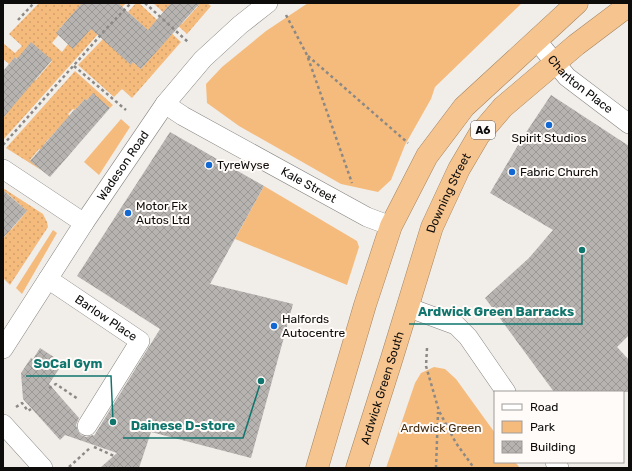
<svg xmlns="http://www.w3.org/2000/svg" width="632" height="471" font-family="Rubik,sans-serif">
<style>
.green{fill:#f5bb7d}
.garden{fill:url(#garden-dots)}
.building{fill:url(#building-cross-hatch)}
.lines{fill:none;stroke-linecap:round;stroke-linejoin:round}
.street-casing{stroke:#868380;stroke-width:20}
.highway-casing{stroke:#a48460;stroke-width:23}
.path{stroke:#8b8986;stroke-width:2.5;stroke-dasharray:3 3;stroke-linecap:butt}
.street{stroke:#fff;stroke-width:19}
.highway{stroke:#f6c48e;stroke-width:22}
.poi-dot{fill:#1268d2;stroke:#fffbf8;stroke-width:1.5}
.labels{text-anchor:middle;dominant-baseline:central;stroke-width:4;stroke-linejoin:round;paint-order:stroke}
.shield{fill:#fffbf8;stroke:#565452;stroke-width:1}
.shield-label{font-size:11px;font-weight:bold;fill:#0d0c0b}
.street-label{font-size:12px;fill:#0d0c0b;stroke:#fffbf8}
.poi-label{font-size:12px;fill:#0d0c0b;stroke:#fffbf8;text-anchor:start}
.park-label{font-size:12px;fill:#432b0e;stroke:#fffbf8}
.leader{fill:none;stroke:#0f766e;stroke-width:1.5}
.callout-dot{fill:#0f766e;stroke:#fffbf8;stroke-width:1.5}
.callout-label{font-size:13px;text-anchor:middle;font-weight:bold;fill:#0f766e;stroke:#fffbf8;stroke-width:4;stroke-linejoin:round;paint-order:stroke}
</style>
<defs>
<pattern id="garden-dots" width="8" height="8" patternUnits="userSpaceOnUse"><rect width="8" height="8" fill="#f5bb7d"/><path d="M2 2h.1M6 6h.1" fill="none" stroke="#d1a06b" stroke-width="1.8" stroke-linecap="round"/></pattern>
<pattern id="building-cross-hatch" width="8" height="8" patternUnits="userSpaceOnUse"><rect width="8" height="8" fill="#b6b3b0"/><path d="M0 0l8 8M0 8l8-8" fill="none" stroke="#9b9996"/></pattern>
</defs>
<rect width="100%" height="100%" fill="#f1eeea"/>
<!-- green -->
<g class="green">
<polygon points="308,3 522,3 435,87 431,99 405,145 391,180 378,192 341,184 239,126 207,103 206,84 222,67 266,31"/>
<polygon points="121,119 130,127 99,175 84,162"/>
<polygon points="264,186 357,241 359,247 347,285 235,239"/>
<polygon points="53,230 57,233 22,294 16,288"/>
<polygon points="434,367 445,369 456,379 495,433 495,462 515,462 520,468 386,468 415,383 421,373"/>
</g>
<!-- garden -->
<g class="garden">
<polygon points="39,3 83,3 60,28 62,31 52,43 62,52 68,44 88,32 116,3 126,3 3,140 3,118 11,108 30,75 36,80 52,61 31,43 19,60 15,57 9,64 3,59 3,43 15,53 22,46 9,34"/>
<polygon points="136,3 139,3 181,42 132,98 122,89 114,97 78,65 103,39 131,64 133,62 141,69 163,44 128,12"/>
<polygon points="153,3 171,3 166,10 182,24 199,5 196,3 207,3 211,6 187,34"/>
<polygon points="75,71 113,105 110,108 93,94 87,100 85,99 75,110 73,109 68,114 70,116 45,143 42,151 39,149 30,160 41,170 6,148"/>
<polygon points="3,188 43,214 47,222 48,227 10,285 3,278 3,239 6,235 3,232 3,224 11,230 27,211 7,193 3,197"/>
</g>
<!-- building -->
<g class="building">
<polygon points="82,3 118,3 148,30 171,3 200,3 141,69 133,62 131,65 91,29 73,49 56,33"/>
<polygon points="31,42 52,60 3,118 3,71 15,57 17,59"/>
<polygon points="93,93 110,108 50,177 30,161 74,110 75,110 85,99 87,100"/>
<polygon points="551,95 629,146 629,335 617,347 629,360 629,392 554,392 485,298 529,258 553,230 490,193 521,140"/>
<polygon points="170,132 264,186 210,284 293,304 251,458 151,432 139,468 100,468 117,453 65,435 60,440 23,399 21,373 31,358 33,359 40,348 63,363 49,384 79,418 76,425 78,431 81,435 86,437 93,435 94,436 160,329 77,276"/>
<polygon points="3,190 27,211 3,238"/>
</g>
<g class="lines">
<defs>
<g id="street">
<path id="s1" d="M 536,40 L 567,77 L 629,124"/>
<path id="s2" d="M 165,104 L 183,116 L 367,217 L 391,226"/>
<polyline points="3,169 84,223"/>
<path id="s3" d="M 48,279 L 140,341 L 87,426"/>
<polyline points="407,307 456,325 468,337 506,392"/>
<path id="s4" d="M 3,349 L 84,223 L 165,104 L 203,59 L 240,25 L 268,3"/>
<polyline points="3,424 43,468"/>
<polyline points="555,462 559,468"/>
</g>
<g id="highway">
<polyline points="317,468 365,305 391,226 427,156 464,107 577,3"/>
<path id="s5" d="M 357,468 L 391,361 L 432,227 L 459,169 L 479,135 L 503,107 L 576,45 L 629,5"/>
</g>
</defs>
<!-- street casing -->
<use href="#street" class="street-casing"/>
<!-- highway casing -->
<use href="#highway" class="highway-casing"/>
<!-- path -->
<g class="path">
<polyline points="145,3 188,42"/>
<polyline points="286,15 307,55 352,183"/>
<polyline points="18,20 34,3"/>
<polyline points="308,56 408,143"/>
<polyline points="74,66 126,110"/>
<polyline points="3,145 107,28 131,3"/>
<polyline points="427,348 426,366 439,411 456,443 474,468"/>
<polyline points="49,388 56,384 78,399"/>
<polyline points="16,407 22,403 28,411 31,409"/>
<polyline points="94,447 114,456"/>
<polyline points="69,467 90,448"/>
<polyline points="436,468 438,412"/>
</g>
<!-- street -->
<use href="#street" class="street"/>
<!-- highway -->
<use href="#highway" class="highway"/>
</g>
<!-- markers -->
<g class="poi-dot">
<circle cx="549" cy="125" r="4"/>
<circle cx="209" cy="165" r="4"/>
<circle cx="512" cy="172" r="4"/>
<circle cx="128" cy="213" r="4"/>
<circle cx="274" cy="326" r="4"/>
</g>
<g class="labels">
<!-- shield labels -->
<rect class="shield" x="471" y="121" width="24" height="18" rx="3"/>
<g class="shield-label">
<text x="483" y="130">A6</text>
</g>
<!-- street labels -->
<g class="street-label">
<text stroke="none"><textPath href="#s1" startOffset="63">Charlton Place</textPath></text>
<text stroke="none"><textPath href="#s4" startOffset="219">Wadeson Road</textPath></text>
<text stroke="none"><textPath href="#s2" startOffset="165">Kale Street</textPath></text>
<text stroke="none"><textPath href="#s5" startOffset="290">Downing Street</textPath></text>
<text stroke="none"><textPath href="#s3" startOffset="70">Barlow Place</textPath></text>
<text stroke="none"><textPath href="#s5" startOffset="84">Ardwick Green South</textPath></text>
</g>
<!-- poi labels -->
<g class="poi-label">
<text x="549" y="138" text-anchor="middle">Spirit Studios</text>
<text x="217" y="165">TyreWyse</text>
<text x="520" y="172">Fabric Church</text>
<text x="136" y="206">Motor Fix<tspan x="136" dy="14">Autos Ltd</tspan></text>
<text x="282" y="319">Halfords<tspan x="282" dy="14">Autocentre</tspan></text>
</g>
<!-- park labels -->
<g class="park-label">
<text x="441" y="428">Ardwick Green</text>
</g>
</g>
<!-- callouts -->
<path class="leader" d="M582 250L582 324H409M113 422L111 376H26M261 381L243 438H123"/>
<g class="callout-dot">
<circle cx="582" cy="250" r="4"/>
<circle cx="113" cy="422" r="4"/>
<circle cx="261" cy="381" r="4"/>
</g>
<g class="callout-label">
<text x="496" y="316">Ardwick Green Barracks</text>
<text x="68" y="368">SoCal Gym</text>
<text x="183" y="430">Dainese D-store</text>
</g>
<!-- border -->
<rect width="632" height="471" fill="none" stroke="#0d0c0b" stroke-width="8"/>
<!-- legend -->
<rect x="494" y="391" width="130" height="72" fill="#fffbf8" stroke="#9e9b99"/>
<rect x="502" y="404" width="20" height="6" fill="#ffffff" stroke="#9e9b99"/>
<text x="530" y="411" font-size="12" fill="#0d0c0b">Road</text>
<rect x="502" y="421" width="20" height="12" fill="#f5bb7d" stroke="#9e9b99"/>
<text x="530" y="431" font-size="12" fill="#0d0c0b">Park</text>
<rect x="502" y="441" width="20" height="12" fill="url(#building-cross-hatch)" stroke="#9e9b99"/>
<text x="530" y="451" font-size="12" fill="#0d0c0b">Building</text>
</svg>
